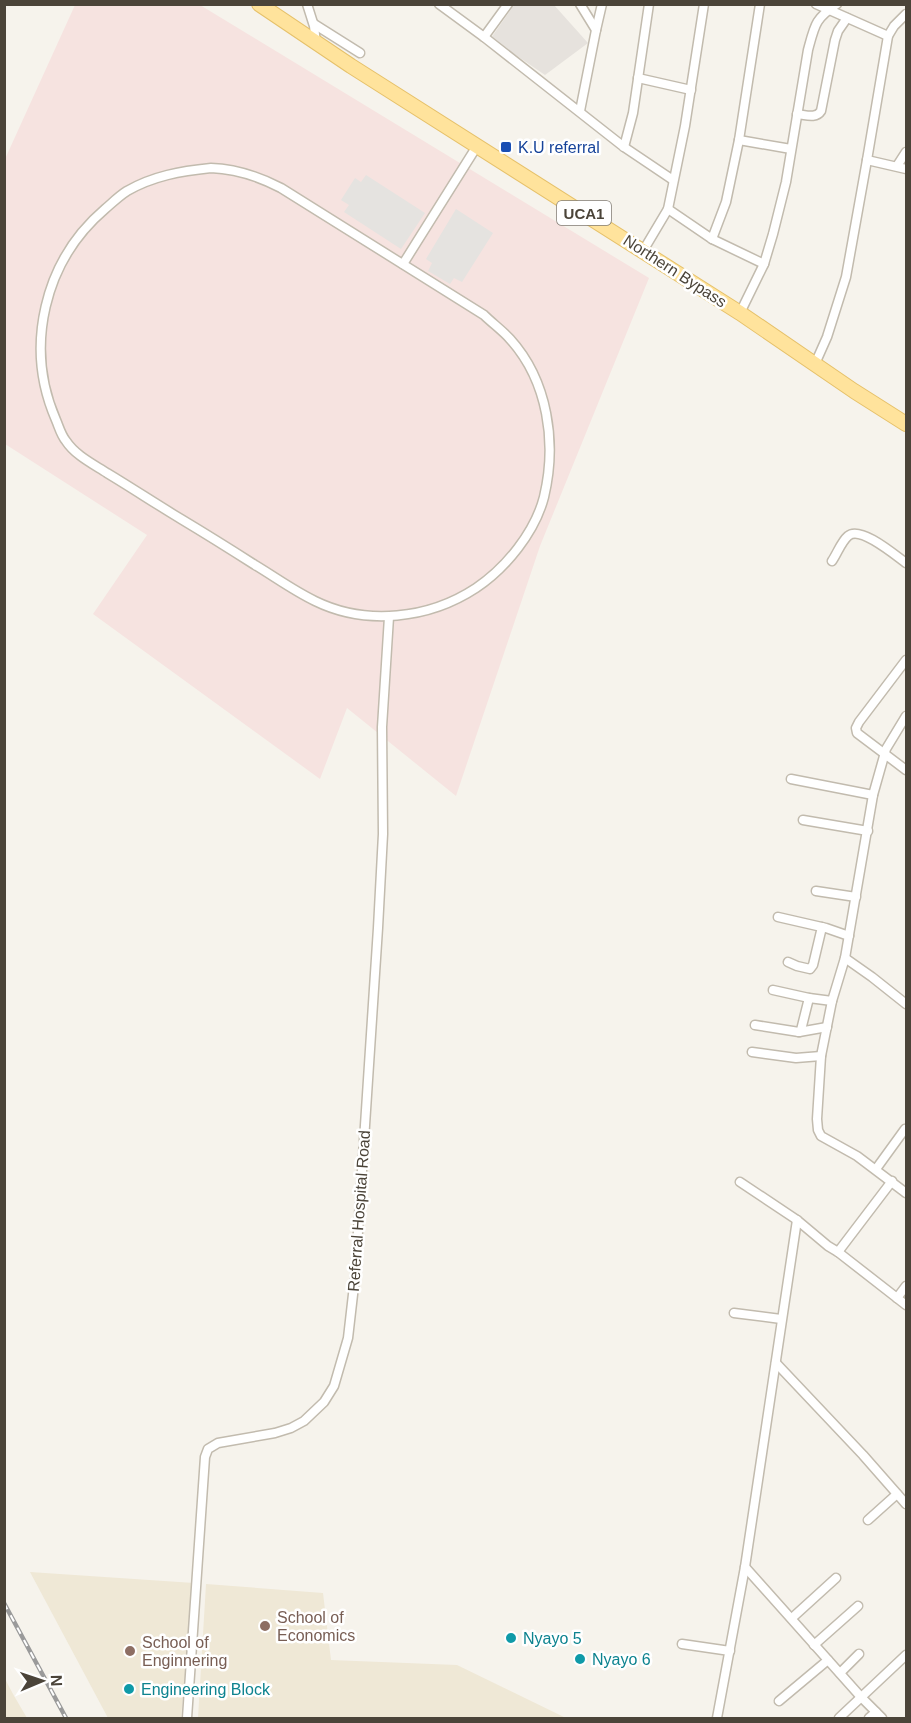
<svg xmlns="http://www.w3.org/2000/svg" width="911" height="1723" font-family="Helvetica,sans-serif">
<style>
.industrial{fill:#e6e2dd}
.education{fill:#efe8d6}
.medical{fill:#f6e3e0}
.parking{fill:#e5e3e0}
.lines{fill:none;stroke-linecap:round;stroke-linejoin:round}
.minor-casing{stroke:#c2bbae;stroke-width:11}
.primary-casing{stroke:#e6c16a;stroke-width:16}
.minor{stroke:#fff;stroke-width:8}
.primary{stroke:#ffe39c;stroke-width:14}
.rail-casing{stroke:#9a9a9a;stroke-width:4.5}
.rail{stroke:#fff;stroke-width:2;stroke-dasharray:7;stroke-linecap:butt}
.transit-dot{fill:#1a4fb4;stroke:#fff;stroke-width:2}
.education-dot{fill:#8d6e63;stroke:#fff;stroke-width:2}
.culture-dot{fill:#0f9aa8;stroke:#fff;stroke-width:2}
.labels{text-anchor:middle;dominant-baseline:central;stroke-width:5;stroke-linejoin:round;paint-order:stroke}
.shield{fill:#fff;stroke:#817c74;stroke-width:1.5}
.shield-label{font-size:15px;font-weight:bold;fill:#4b4439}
.transit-label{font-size:16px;fill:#164399;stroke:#fff;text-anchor:start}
.street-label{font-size:16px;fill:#4b4439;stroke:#fff}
.education-label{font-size:16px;fill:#785e54;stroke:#fff;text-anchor:start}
.culture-label{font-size:16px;fill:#0d838f;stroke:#fff;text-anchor:start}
</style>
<rect width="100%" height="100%" fill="#f6f3ec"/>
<!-- industrial -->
<polygon class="industrial" points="514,5 554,5 588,43 545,75 491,38"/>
<!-- education -->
<g class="education">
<polygon points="30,1572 194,1583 181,1718 108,1718"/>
<polygon points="206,1584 323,1593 331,1660 457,1665 566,1718 198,1718"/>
<polygon points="4,1677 13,1694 27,1718 5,1718"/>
</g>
<!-- medical -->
<polygon class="medical" points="75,5 200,5 649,278 540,546 456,796 347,708 320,779 93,614 147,535 5,444 5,159"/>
<!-- parking -->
<g class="parking">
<polygon points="366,175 425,213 401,249 344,212 349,205 341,200 355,178 361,182"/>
<polygon points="456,209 493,233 462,282 454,278 450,284 428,271 432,263 426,259"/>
</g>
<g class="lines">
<defs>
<g id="minor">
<polyline points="307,4 314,26 316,43"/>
<polyline points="439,4 484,37 624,147 673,180"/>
<polyline points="816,4 888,36"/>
<polyline points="314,24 360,53"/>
<polyline points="596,30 602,4"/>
<polyline points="484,37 508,4"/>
<polyline points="638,78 691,90"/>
<polyline points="580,111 596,30 580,4"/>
<path d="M 797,114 C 806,115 816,119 821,111 L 835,40 L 838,31 L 847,18"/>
<polyline points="739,140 791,149"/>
<polyline points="624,147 633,113 649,4"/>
<polyline points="867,160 906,169"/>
<polyline points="897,166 906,152"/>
<path d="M 211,168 C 237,169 258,176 281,188 L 484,315 C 492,323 502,330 510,339 C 548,381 557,443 544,497 C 535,532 506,568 476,588 C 429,619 366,626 315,601 C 294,591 275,577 255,565 C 230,549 206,534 181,519 C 156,504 132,488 107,473 C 93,464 75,455 66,441 C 61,435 59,427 56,420 C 24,347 44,261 105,209 C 112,203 119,196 127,191 C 153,176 181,171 211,168 Z"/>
<polyline points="668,209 712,239 764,264"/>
<polyline points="712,239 726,202 739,140 760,4"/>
<polyline points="643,251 668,209 685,126 704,4"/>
<polyline points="403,264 477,146"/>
<path d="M 740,313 L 764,264 L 773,234 L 786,182 L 808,50 C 815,24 815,19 837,4"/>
<polyline points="815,364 827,337 846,277 867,160 888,36 894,26 906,14"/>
<path d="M 832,561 C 837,554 841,542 848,536 C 860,525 895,555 906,563"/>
<polyline points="906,660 859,722 856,728 857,733 906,770"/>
<polyline points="906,716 886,749 873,795 845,958 832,1001 821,1056 817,1119 818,1130 821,1136 857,1156 906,1193"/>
<polyline points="791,779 873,795"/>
<polyline points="803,820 868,831"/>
<polyline points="816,891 856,897"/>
<polyline points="778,917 826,928 849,936"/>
<polyline points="845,958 872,977 906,1004"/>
<polyline points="788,962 797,966 810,969 813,965 822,927"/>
<polyline points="773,990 809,998 832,1001"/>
<polyline points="755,1025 799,1032 801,1030 809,998"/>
<polyline points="799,1032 827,1027"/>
<polyline points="752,1052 796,1058 821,1056"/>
<polyline points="876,1169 905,1129"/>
<polyline points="740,1182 797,1220 828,1246 838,1252 892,1181"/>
<polyline points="838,1252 906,1305"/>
<polyline points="897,1298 906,1286"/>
<polyline points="734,1313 781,1319"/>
<polyline points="776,1363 863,1455 906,1504"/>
<polyline points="868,1520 897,1494"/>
<polyline points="745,1567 861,1697 882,1718"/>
<polyline points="792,1618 836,1578"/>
<polyline points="682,1644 730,1651"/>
<polyline points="814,1645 858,1606"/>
<polyline points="840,1673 859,1654"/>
<polyline points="779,1701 828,1660"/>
<polyline points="187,1718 205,1457 208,1449 218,1443 275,1433 291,1428 304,1421 324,1402 334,1386 348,1338 355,1277 378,928 383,834 382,727 389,617"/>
<polyline points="717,1718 745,1567 797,1220"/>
<polyline points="839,1718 906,1655"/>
<polyline points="869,1718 876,1712"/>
</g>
<polyline id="primary" points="259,4 351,66 740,313 854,391 906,424"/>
</defs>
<!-- minor casing -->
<use href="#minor" class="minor-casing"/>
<!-- primary casing -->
<use href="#primary" class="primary-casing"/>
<!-- minor -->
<use href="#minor" class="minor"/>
<!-- primary -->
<use href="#primary" class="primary"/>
<defs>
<polyline id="rail" points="4,1603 66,1718"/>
</defs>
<!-- rail casing -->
<use href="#rail" class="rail-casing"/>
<!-- rail -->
<use href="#rail" class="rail"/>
</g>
<!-- markers -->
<rect class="transit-dot" x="500" y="141" width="12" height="12" rx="3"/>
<g class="education-dot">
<circle cx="265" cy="1626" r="6"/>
<circle cx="130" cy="1651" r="6"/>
</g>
<g class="culture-dot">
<circle cx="511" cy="1638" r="6"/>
<circle cx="580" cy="1659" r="6"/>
<circle cx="129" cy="1689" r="6"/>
</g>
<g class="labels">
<!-- shield labels -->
<rect class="shield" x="557" y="201" width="54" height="24" rx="4.5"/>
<g class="shield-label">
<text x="584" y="213">UCA1</text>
</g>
<!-- transit labels -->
<g class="transit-label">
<text x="518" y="147">K.U referral</text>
</g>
<!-- street labels -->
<g class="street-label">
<text transform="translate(675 271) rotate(33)">Northern Bypass</text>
<text transform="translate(359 1211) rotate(-86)">Referral Hospital Road</text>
</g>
<!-- education labels -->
<g class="education-label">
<text x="277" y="1617">School of<tspan x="277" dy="18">Economics</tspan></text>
<text x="142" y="1642">School of<tspan x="142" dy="18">Enginnering</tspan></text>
</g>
<!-- culture labels -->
<g class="culture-label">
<text x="523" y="1638">Nyayo 5</text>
<text x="592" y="1659">Nyayo 6</text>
<text x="141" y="1689">Engineering Block</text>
</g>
</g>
<!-- border -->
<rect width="911" height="1723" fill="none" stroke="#4b4439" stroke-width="12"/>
<!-- north arrow -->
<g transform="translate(42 1681) rotate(88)" stroke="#ffffff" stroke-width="4.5" paint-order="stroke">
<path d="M0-4.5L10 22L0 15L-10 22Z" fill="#4b4439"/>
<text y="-9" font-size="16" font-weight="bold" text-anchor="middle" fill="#4b4439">N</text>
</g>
</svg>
